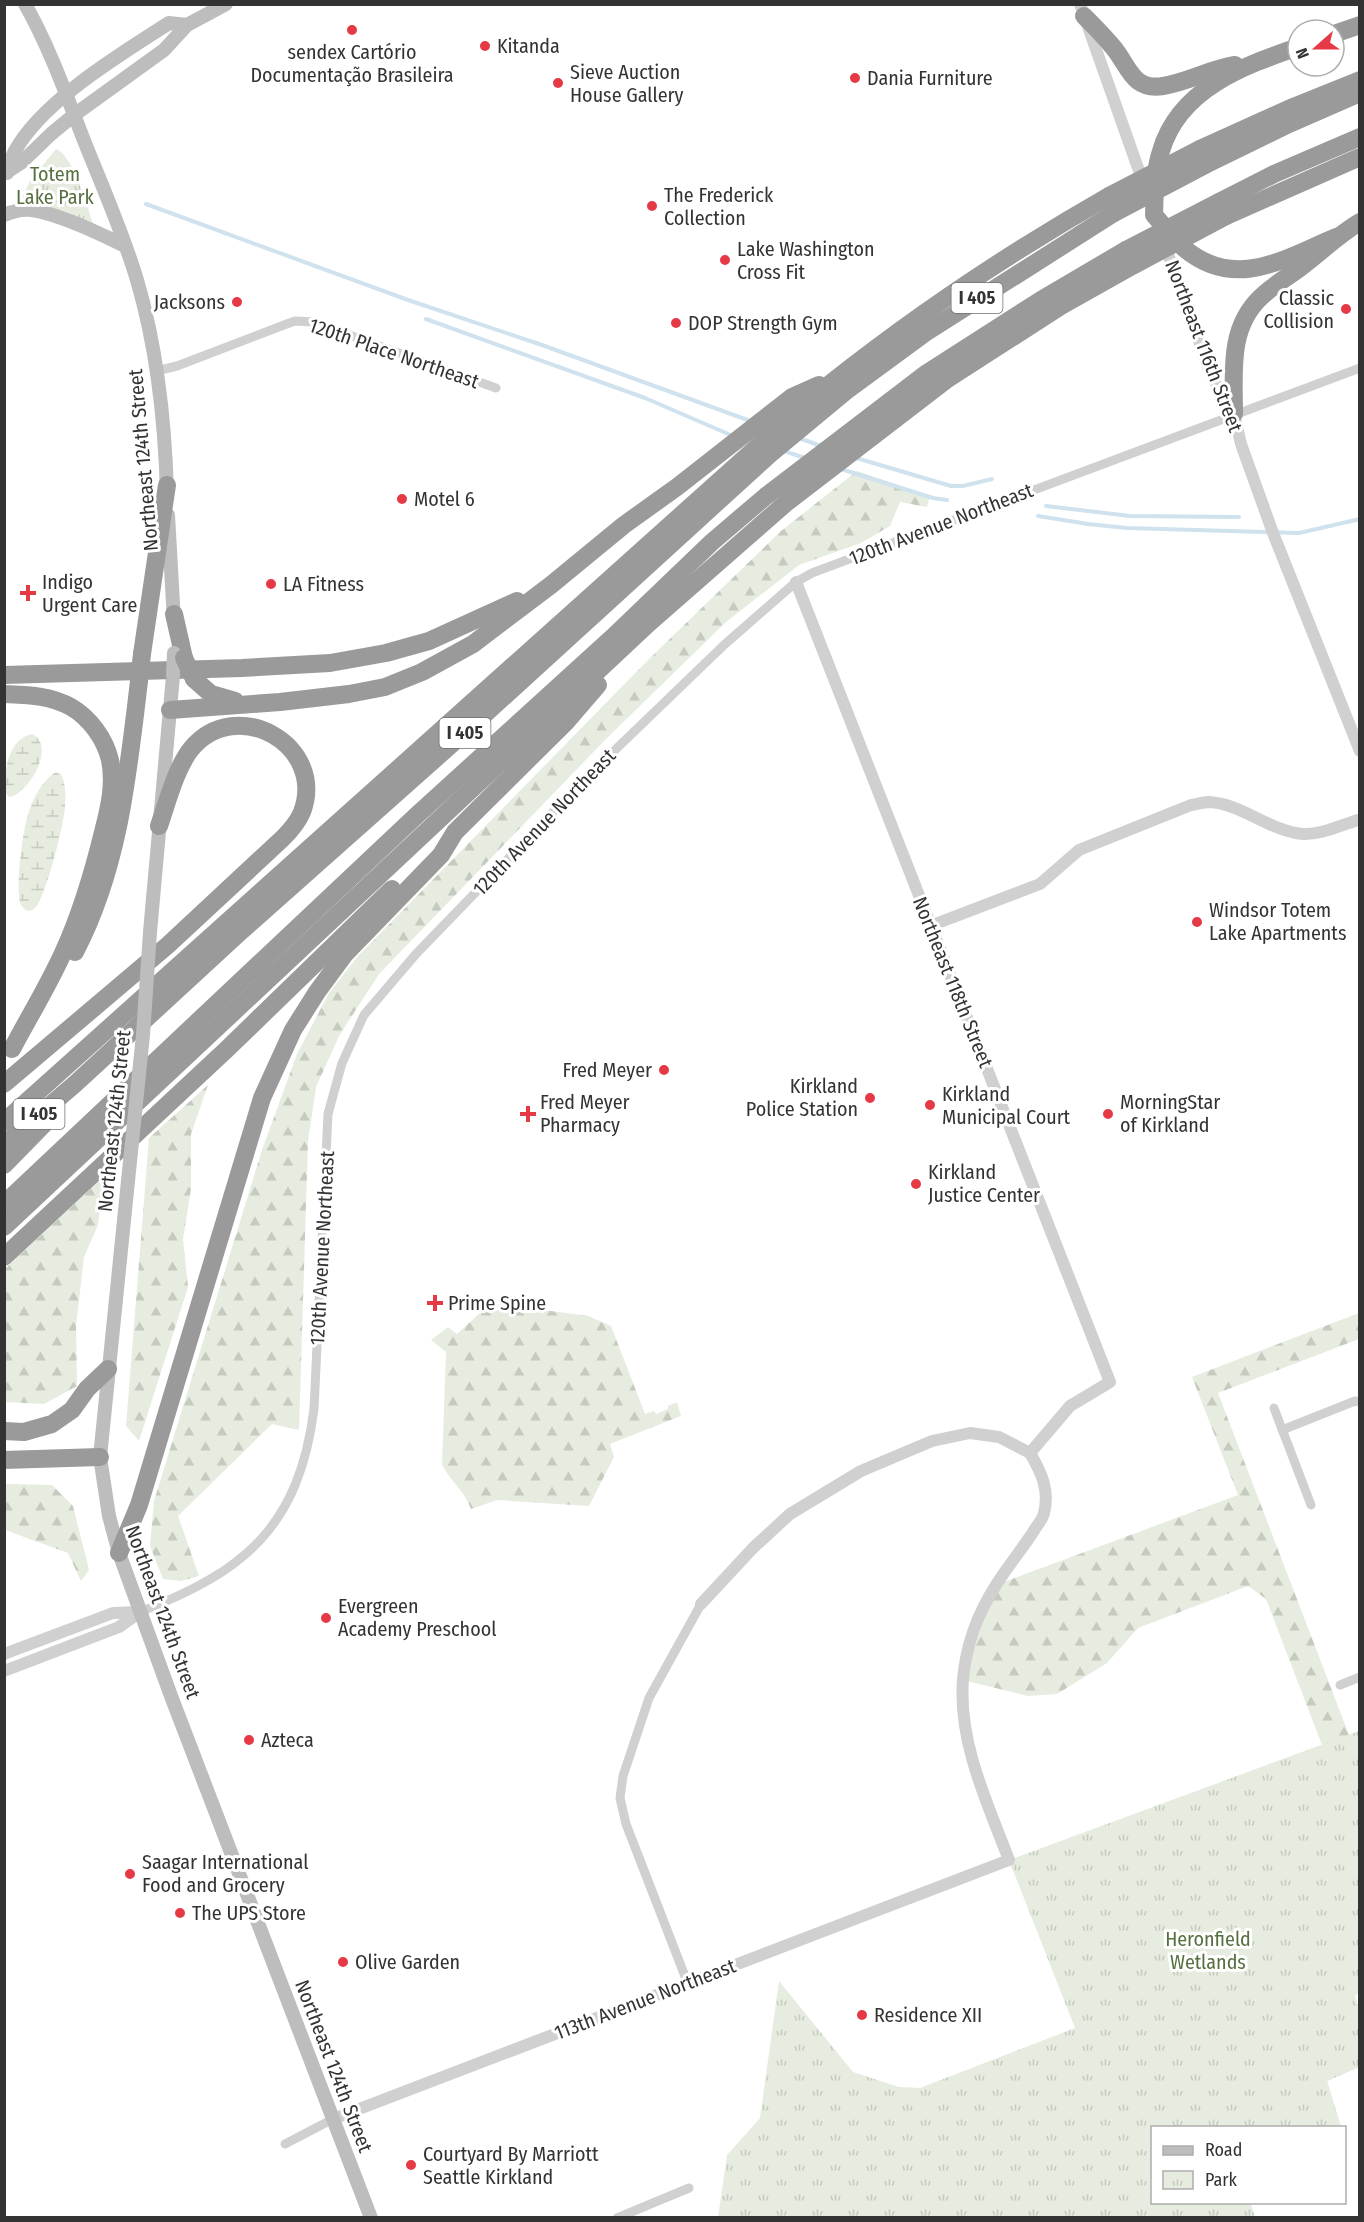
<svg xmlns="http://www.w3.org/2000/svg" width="1364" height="2222" font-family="'Fira Sans Condensed',sans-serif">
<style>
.forest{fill:url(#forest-firs)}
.wetland{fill:url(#wetland-marsh)}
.park{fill:url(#park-tufts)}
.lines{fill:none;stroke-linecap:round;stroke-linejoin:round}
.stream{stroke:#cfe2ee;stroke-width:4}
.minor{stroke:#d0d0d0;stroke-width:9}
.tertiary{stroke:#d0d0d0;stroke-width:12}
.secondary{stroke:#bdbdbd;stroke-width:14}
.motorway{stroke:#9a9a9a;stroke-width:18}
.secondary-bridge{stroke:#bdbdbd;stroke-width:14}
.motorway-bridge{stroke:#9a9a9a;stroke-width:18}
.poi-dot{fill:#e63946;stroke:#fff;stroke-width:2}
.labels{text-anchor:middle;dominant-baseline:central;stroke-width:6;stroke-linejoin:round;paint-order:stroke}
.shield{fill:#fff;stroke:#707070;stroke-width:1.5}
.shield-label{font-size:18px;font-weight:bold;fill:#333}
.poi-label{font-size:20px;fill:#333;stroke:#fff;text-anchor:start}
.park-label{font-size:20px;fill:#56703f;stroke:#fff}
.street-label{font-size:20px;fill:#333;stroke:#fff}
</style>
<defs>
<pattern id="forest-firs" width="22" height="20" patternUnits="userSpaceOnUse" patternTransform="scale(1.5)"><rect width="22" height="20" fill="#e6ecdf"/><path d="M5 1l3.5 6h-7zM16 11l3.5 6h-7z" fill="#c6cbc0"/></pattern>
<pattern id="wetland-marsh" width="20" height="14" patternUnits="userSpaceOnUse" patternTransform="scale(1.5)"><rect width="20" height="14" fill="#e6ecdf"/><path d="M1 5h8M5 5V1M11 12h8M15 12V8" fill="none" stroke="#c6cbc0"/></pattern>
<pattern id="park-tufts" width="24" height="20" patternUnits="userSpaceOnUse" patternTransform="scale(1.5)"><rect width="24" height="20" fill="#e6ecdf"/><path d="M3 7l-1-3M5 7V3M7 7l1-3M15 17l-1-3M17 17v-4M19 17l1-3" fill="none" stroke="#c6cbc0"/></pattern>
</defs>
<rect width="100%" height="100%" fill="#fff"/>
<!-- forest -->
<g class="forest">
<polygon points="857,471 930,496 927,507 900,502 890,526 861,543 799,565 726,622 606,739 379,974 339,1036 316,1087 308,1141 299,1430 272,1424 178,1516 199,1576 181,1581 163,1579 150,1546 154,1501 262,1150 297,1054 329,993 358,956 650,658 781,531"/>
<polygon points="208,1085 191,1134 191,1189 183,1239 188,1287 139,1441 126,1426 149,1138"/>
<polygon points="104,1176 98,1225 84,1257 76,1326 77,1386 44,1404 5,1402 5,1269"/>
<path d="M 491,1303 L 588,1316 L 611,1326 L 645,1414 L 654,1411 L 656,1414 L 668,1409 L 668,1406 L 677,1402 L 681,1416 L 610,1444 L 614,1457 L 589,1506 L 497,1500 L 471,1509 C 464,1490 452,1483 442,1465 L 446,1352 L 431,1340 L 448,1327 L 457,1334 Z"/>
<polygon points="1359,1313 1359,1339 1218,1393 1349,1735 1360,1731 1360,1993 1355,1995 1359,2012 1359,2067 1327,2081 1341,2127 1152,2128 1152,2202 1252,2203 1251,2205 1255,2217 1074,2217 1322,1745 1266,1599 1248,1586 1138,1628 1107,1663 1057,1694 1028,1696 963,1680 996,1585 1238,1495 1192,1377"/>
<polygon points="5,1484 52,1485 73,1506 89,1570 81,1581 68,1553 5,1530"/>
</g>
<!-- wetland -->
<g class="wetland">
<path d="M 32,734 C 58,747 26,796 9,797 L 5,792 C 4,771 8,739 32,734 Z"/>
<path d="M 56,772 L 61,774 C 66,784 66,797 65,807 C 64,823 46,898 35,908 C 33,910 31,910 27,911 C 21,907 19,902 19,895 C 17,876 23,824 31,806 C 35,795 45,778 56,772 Z"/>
</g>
<!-- park -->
<g class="park">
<path d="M 56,149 C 74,156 87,208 94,226 L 19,205 L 30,181 Z"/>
<polygon points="1359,1731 1360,1993 1355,1995 1359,2012 1359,2067 1327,2081 1341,2127 1152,2128 1152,2202 1252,2203 1251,2205 1255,2217 718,2218 727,2155 760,2118 779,1981 853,2072 899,2087 920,2088 1075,2028 1009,1860"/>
</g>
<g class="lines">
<!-- stream -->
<g class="stream">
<polyline points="146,204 408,300 542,345 753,422"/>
<polyline points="426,319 645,398 733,436"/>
<polyline points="799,438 821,446"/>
<polyline points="784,451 805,458"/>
<polyline points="853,457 951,486 963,486 992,479"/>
<polyline points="841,469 933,498 947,500"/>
<polyline points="1046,506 1130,516 1239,517"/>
<polyline points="1038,516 1088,524 1127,528 1299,533 1360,519"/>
</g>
<!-- minor -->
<g class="minor">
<polyline points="156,371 177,366 284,325 295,321 313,322 496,388"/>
<polyline points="1274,1408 1311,1505"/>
<polyline points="1282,1430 1355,1401 1360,1402"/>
<path d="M 140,1612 C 246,1571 299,1526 314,1409 L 328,1114 L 342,1063 L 364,1015 L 416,954 L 588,776 L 724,645 L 796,582 L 812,573 L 1360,368"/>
<polyline points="1340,1685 1360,1677"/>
<polyline points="688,1984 626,1824 620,1798 623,1776 649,1698 701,1604"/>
<polyline points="285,2144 333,2119"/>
<polyline points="617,2218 689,2188"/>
</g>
<!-- tertiary -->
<g class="tertiary">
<polyline points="1080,4 1144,185"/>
<polyline points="1164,243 1212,377 1234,414 1241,444 1273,533 1360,751"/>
<polyline points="796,582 1110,1382 1070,1406 1030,1453"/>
<path d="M 930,926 L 1040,884 L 1079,850 L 1191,805 C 1197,804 1204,802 1209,802 C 1243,804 1269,831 1303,834 C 1321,835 1341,825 1358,820"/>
<polyline points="701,1604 753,1548 790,1514 861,1471 932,1441 970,1433 999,1437 1030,1453"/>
<polyline points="4,1654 113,1613 139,1612"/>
<polyline points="4,1671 119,1627 140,1612"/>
<path d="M 333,2119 L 1009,1860 C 987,1802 958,1742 963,1679 C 966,1646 978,1613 996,1585 C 1008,1566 1023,1548 1035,1529 C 1038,1524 1043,1519 1044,1513 C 1050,1490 1041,1472 1030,1453"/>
</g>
<!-- secondary -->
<g class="secondary">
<path d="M 25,4 C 50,48 67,97 85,143 C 103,188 123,233 137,280 C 157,348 165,422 167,493"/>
<polyline points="8,171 22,162 51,134 74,115 164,50 187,25 226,4"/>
<path d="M 7,173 C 10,166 11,158 15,151 C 42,101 121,54 169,23 L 187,25"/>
<path d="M 4,215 C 13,211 23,209 32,210 C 58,214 101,234 125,246"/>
<polyline points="168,515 174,621"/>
<polyline points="150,932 173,676"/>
<polyline points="128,1181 100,1457 109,1516 119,1553 171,1696 371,2218"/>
</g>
<!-- motorway -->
<g class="motorway">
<path d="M 1084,16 C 1094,26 1104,36 1113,47 C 1129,66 1132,91 1163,86 C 1188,82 1210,69 1235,65"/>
<polyline points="1334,34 1360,25"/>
<path d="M 1298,47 C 1243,66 1179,89 1161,151 C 1154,172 1155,193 1154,215 C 1164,226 1174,240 1185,249 C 1236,291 1286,258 1336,237"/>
<polyline points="1200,149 1293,107 1360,80"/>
<polyline points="1205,165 1289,124 1360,93"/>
<polyline points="1219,202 1274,174 1360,137"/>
<polyline points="1226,216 1360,157"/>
<path d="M 1234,414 C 1234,372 1228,328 1261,297 C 1273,285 1288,277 1301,267 C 1321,252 1338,235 1360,222"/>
<polyline points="174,614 184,658"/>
<polyline points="142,654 167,485"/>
<polyline points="4,675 242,668 330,663 386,653 429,641 517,601"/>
<polyline points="194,679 211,694 235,701"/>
<path d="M 4,694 C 27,695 50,695 71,707 C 90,718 105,739 110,760 C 115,784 109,809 103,832 C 93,873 81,914 63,953 C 48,986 29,1017 12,1049"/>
<polyline points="170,710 280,702 349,694 385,687 422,672 473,644 551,585 624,525 677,487 792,397 819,385"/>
<path d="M 75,952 C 119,868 128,774 139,681"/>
<path d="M 4,1084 L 168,945 L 283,838 C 291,830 298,822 302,812 C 327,745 236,694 191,749 C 176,768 167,803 159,826"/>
<path d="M 4,1122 L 805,404 C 900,326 1002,257 1109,196"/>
<polyline points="4,1145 75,1084 238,934 463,734 770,454 846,391 925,333 1114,213"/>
<polyline points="4,1165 51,1117"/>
<polyline points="4,1204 417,815 613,637 712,542 766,496 927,373 1041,300 1126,250"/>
<polyline points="4,1227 649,623 786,503 946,380 1061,306 1134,265"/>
<polyline points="4,1257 226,1050 392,889"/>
<polyline points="4,1431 24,1432 52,1424 72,1410 87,1389 108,1369"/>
<polyline points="4,1460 100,1457"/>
<polyline points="119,1553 139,1505 262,1098 293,1030 317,992 345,954 441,855 455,832 567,721 598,685"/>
</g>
<!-- secondary-bridge -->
<g class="secondary-bridge">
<polyline points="173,676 174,653"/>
<polyline points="128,1181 143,1035 150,932"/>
</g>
<!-- motorway-bridge -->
<g class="motorway-bridge">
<polyline points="1109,196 1200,149"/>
<polyline points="1114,213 1205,165"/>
<polyline points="1126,250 1219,202"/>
<polyline points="1134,265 1226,216"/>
<polyline points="184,658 194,679"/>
<polyline points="139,681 142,654"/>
</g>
</g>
<!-- markers -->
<g class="poi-dot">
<circle cx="352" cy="30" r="6"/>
<circle cx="485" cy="46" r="6"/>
<circle cx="855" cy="78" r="6"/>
<circle cx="558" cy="83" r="6"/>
<circle cx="652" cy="206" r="6"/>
<circle cx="725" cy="260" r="6"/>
<circle cx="237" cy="302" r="6"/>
<circle cx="1346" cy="309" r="6"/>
<circle cx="676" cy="323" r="6"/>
<circle cx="402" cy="499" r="6"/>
<circle cx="271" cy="584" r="6"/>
<path d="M25 584h6v6h6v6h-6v6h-6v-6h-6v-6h6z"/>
<circle cx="1197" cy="922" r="6"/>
<circle cx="664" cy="1070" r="6"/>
<circle cx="870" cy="1098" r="6"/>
<circle cx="930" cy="1105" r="6"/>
<path d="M525 1105h6v6h6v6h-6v6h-6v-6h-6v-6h6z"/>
<circle cx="1108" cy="1114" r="6"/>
<circle cx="916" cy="1184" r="6"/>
<path d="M432 1294h6v6h6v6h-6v6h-6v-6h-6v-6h6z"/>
<circle cx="326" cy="1618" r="6"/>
<circle cx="249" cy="1740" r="6"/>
<circle cx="130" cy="1874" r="6"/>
<circle cx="180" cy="1913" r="6"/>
<circle cx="343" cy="1962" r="6"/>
<circle cx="862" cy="2015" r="6"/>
<circle cx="411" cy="2165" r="6"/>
</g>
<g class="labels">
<!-- shield labels -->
<g class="shield">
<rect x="951.5" y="283" width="51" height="30" rx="4.5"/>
<rect x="439.5" y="718" width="51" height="30" rx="4.5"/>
<rect x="13.5" y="1099" width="51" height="30" rx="4.5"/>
</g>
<g class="shield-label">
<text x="977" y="298">I 405</text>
<text x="465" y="733">I 405</text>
<text x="39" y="1114">I 405</text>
</g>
<!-- poi labels -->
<g class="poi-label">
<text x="497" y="46">Kitanda</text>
<text x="352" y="52" text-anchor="middle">sendex Cartório<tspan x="352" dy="23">Documentação Brasileira</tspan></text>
<text x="570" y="72">Sieve Auction<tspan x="570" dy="23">House Gallery</tspan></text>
<text x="867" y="78">Dania Furniture</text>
<text x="664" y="195">The Frederick<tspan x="664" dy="23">Collection</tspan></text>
<text x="737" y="249">Lake Washington<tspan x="737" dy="23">Cross Fit</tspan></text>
<text x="1334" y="298" text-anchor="end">Classic<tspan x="1334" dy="23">Collision</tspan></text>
<text x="225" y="302" text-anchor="end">Jacksons</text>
<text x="688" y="323">DOP Strength Gym</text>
<text x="414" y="499">Motel 6</text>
<text x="42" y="582">Indigo<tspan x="42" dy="23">Urgent Care</tspan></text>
<text x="283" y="584">LA Fitness</text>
<text x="1209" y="910">Windsor Totem<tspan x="1209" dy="23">Lake Apartments</tspan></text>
<text x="652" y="1070" text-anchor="end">Fred Meyer</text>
<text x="858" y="1086" text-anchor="end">Kirkland<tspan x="858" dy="23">Police Station</tspan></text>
<text x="942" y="1094">Kirkland<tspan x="942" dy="23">Municipal Court</tspan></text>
<text x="540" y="1102">Fred Meyer<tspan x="540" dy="23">Pharmacy</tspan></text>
<text x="1120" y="1102">MorningStar<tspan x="1120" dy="23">of Kirkland</tspan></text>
<text x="928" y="1172">Kirkland<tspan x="928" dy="23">Justice Center</tspan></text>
<text x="448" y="1303">Prime Spine</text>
<text x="338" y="1606">Evergreen<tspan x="338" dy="23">Academy Preschool</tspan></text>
<text x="261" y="1740">Azteca</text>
<text x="142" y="1862">Saagar International<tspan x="142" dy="23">Food and Grocery</tspan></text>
<text x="192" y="1913">The UPS Store</text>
<text x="355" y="1962">Olive Garden</text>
<text x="874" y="2015">Residence XII</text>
<text x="423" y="2154">Courtyard By Marriott<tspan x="423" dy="23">Seattle Kirkland</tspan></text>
</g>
<!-- park labels -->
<g class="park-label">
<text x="55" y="174">Totem<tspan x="55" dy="23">Lake Park</tspan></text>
<text x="1208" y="1939">Heronfield<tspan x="1208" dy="23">Wetlands</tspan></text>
</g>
<!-- street labels -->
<g class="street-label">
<text transform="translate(1204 346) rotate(69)">Northeast 116th Street</text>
<text transform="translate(394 353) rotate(19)">120th Place Northeast</text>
<text transform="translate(143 460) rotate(-95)">Northeast 124th Street</text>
<text transform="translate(941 524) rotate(-21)">120th Avenue Northeast</text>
<text transform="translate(544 822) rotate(-46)">120th Avenue Northeast</text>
<text transform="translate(953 982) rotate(68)">Northeast 118th Street</text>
<text transform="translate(114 1121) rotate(-84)">Northeast 124th Street</text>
<text transform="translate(322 1248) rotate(-87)">120th Avenue Northeast</text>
<text transform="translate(163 1612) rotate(70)">Northeast 124th Street</text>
<text transform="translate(645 1999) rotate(-21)">113th Avenue Northeast</text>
<text transform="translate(334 2066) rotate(69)">Northeast 124th Street</text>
</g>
</g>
<!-- border -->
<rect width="1364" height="2222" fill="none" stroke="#333333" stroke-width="12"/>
<!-- legend -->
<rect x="1151" y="2126" width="195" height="78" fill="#ffffff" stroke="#adadad" stroke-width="1.5"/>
<rect x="1163" y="2146" width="30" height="9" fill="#bdbdbd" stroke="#adadad" stroke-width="1.5"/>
<text x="1205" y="2156" font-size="18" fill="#333333">Road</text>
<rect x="1163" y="2171" width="30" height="18" fill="url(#park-tufts)" stroke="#adadad" stroke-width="1.5"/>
<text x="1205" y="2186" font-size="18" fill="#333333">Park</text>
<!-- north arrow -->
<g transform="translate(1316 48) rotate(249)"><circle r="28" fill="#ffffff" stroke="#adadad" stroke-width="1.5"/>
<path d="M0-4.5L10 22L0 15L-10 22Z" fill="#e63946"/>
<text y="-9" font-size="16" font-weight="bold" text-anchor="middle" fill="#333333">N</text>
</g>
</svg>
